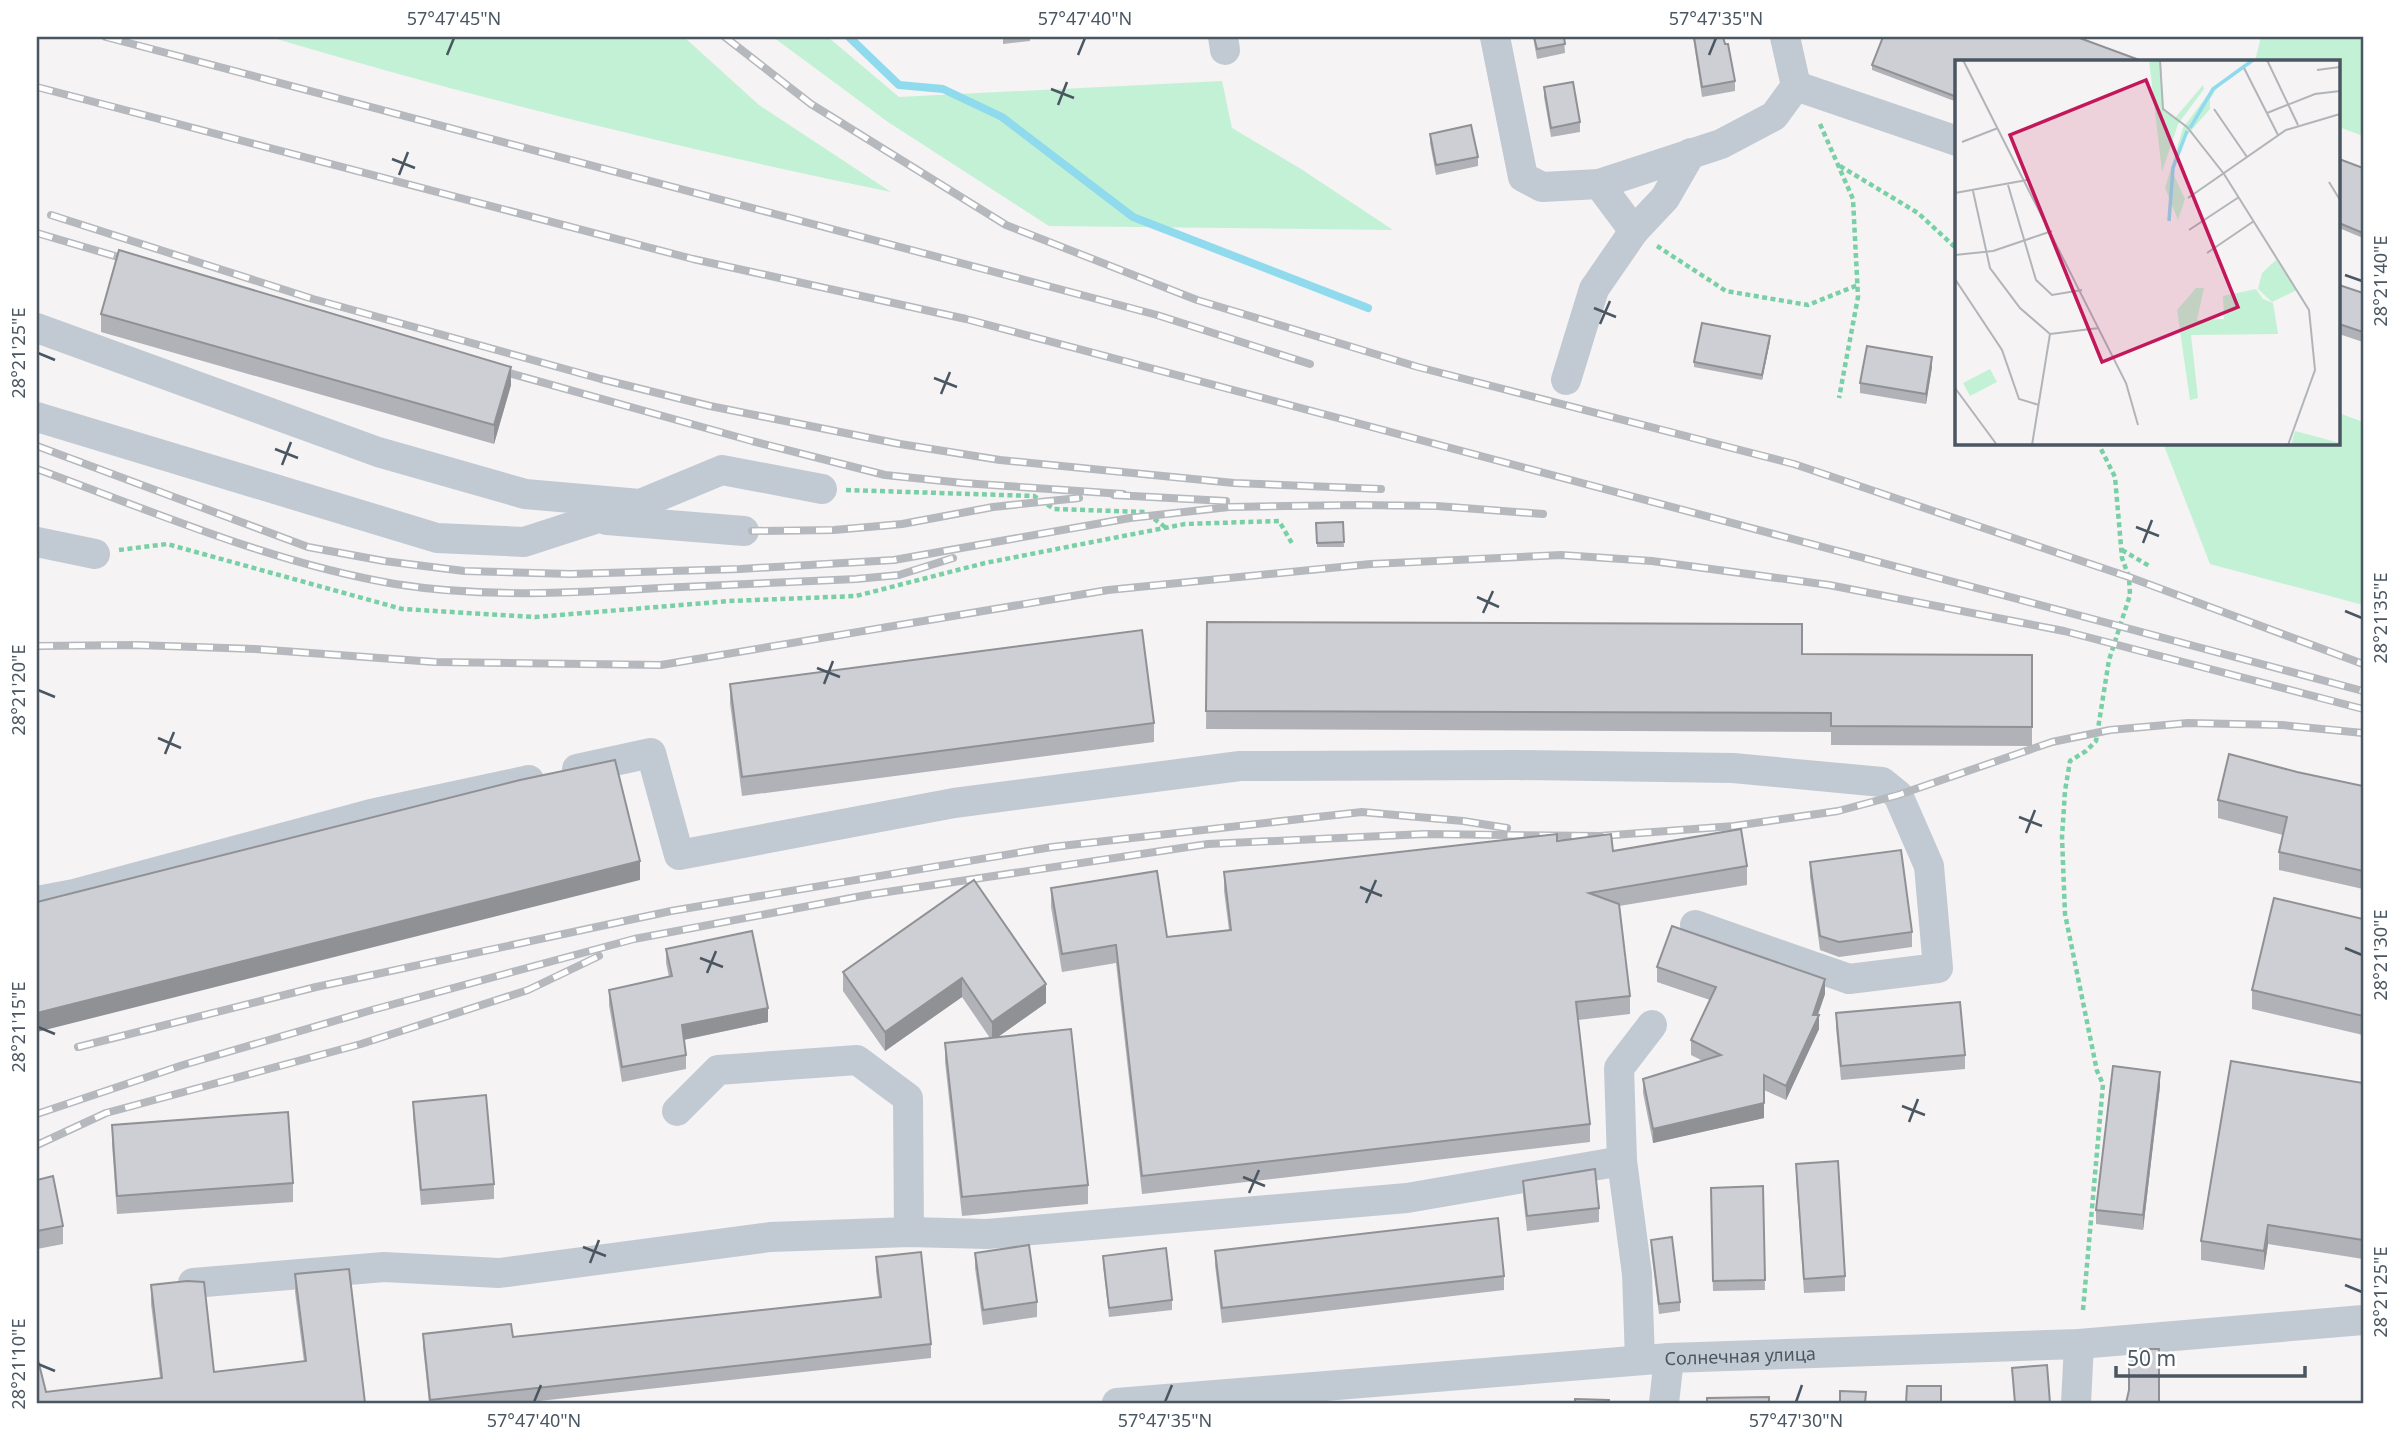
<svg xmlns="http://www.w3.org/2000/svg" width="2400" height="1440" font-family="'Noto Sans',sans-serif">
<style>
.green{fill:#c3f1d5}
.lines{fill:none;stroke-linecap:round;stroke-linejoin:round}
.stream{stroke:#90daee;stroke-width:8}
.path{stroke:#7ad0a6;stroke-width:4.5;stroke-dasharray:5 3.5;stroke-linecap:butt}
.minor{stroke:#c1cad2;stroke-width:30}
.rail-casing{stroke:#b5b8bd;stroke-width:8}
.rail{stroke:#fff;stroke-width:5;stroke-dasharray:16;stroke-linecap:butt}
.wall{fill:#b0b2b7}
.shaded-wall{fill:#909195}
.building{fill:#cdcfd5;stroke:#909195;stroke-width:2}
.ticks{fill:none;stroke:#4a5661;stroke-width:2.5}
.labels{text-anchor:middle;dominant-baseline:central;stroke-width:5;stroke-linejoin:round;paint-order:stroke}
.street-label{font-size:18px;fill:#4a5661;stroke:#fff}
.inset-river{fill:none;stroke:#90daee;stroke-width:3.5}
.inset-road{fill:none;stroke:#b1b4b9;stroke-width:2}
.view{fill:#c2185b;fill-opacity:0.15;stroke:#c2185b;stroke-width:3.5}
.inset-edge{fill:none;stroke:#4a5661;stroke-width:3.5}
.neatline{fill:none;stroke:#4a5661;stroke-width:2.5}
.ticks-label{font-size:18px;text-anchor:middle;fill:#4a5661}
</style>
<rect width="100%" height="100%" fill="#f5f3f3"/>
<!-- green -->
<g class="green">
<path d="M 270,37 L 684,37 L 759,105 L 891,192 C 682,149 474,98 270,37 Z"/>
<polygon points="773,37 828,37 899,97 1222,81 1232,128 1301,169 1393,230 1049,226 888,122"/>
<polygon points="2261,37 2363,37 2363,136 2339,127 2339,61 2255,61"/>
<polygon points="2339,413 2363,422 2363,605 2210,564 2163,443 2339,443"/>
</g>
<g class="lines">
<!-- stream -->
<polyline class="stream" points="849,37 899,85 943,89 1002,117 1133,217 1368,308"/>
<!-- path -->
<g class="path">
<polyline points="1820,124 1853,199 1858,297 1839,398"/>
<polyline points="1840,166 1918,213 1957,249"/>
<polyline points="1657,246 1726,291 1808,305 1858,285"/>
<polyline points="846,490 1034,496 1054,509 1145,512 1165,527"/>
<polyline points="119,550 167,544 402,609 535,617 730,601 856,596 985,563 1185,524 1279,521 1293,545"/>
<polyline points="2122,550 2151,567"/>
<polyline points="2083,1310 2103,1084 2097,1071 2065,914 2062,837 2065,791 2070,761 2086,751 2096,741 2109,660 2130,595 2129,577 2122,558 2115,477 2098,443"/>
</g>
<!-- minor -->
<g class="minor">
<polyline points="1223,37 1225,50"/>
<polyline points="1495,37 1523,177 1542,187 1599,184 1634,231"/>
<polyline points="1785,37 1796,86"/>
<polyline points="1796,86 1957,141"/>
<polyline points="1599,184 1721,144 1774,116 1796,86"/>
<polyline points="37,328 378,452 525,494 640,504 722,470 822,489"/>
<polyline points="1566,380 1594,289 1634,231 1665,198 1691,153"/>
<polyline points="37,417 437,538 524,542 626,509"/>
<polyline points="607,520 744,531"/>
<polyline points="37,542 95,554"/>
<polyline points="577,769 651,753 679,855 954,803 1240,766 1515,765 1733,768 1882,782 1898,795 1929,866 1938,968 1849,979 1695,925"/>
<polyline points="37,901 74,894 371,814 529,780"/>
<polyline points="677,1111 718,1070 857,1060 908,1098 909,1232"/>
<polyline points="1622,1161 1619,1068 1652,1025"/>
<polyline points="193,1283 384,1267 499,1273 770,1237 909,1232 987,1234 1407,1198 1622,1161 1637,1274 1640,1360"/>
<path id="s1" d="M 1117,1403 L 1669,1358 L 2079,1344 L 2363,1320"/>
<polyline points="1664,1403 1669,1358"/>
<polyline points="2076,1403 2079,1344"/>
</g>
<defs>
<g id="rail">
<polyline points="106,37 1157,315 1310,364"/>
<polyline points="725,37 811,104 1006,225 1197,300 1418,367 1794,464 2129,577 2363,664"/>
<polyline points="37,87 693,259 966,319 2363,691"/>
<polyline points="51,215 313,299 601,379 710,406 900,444 1000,460 1234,483 1381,489"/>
<polyline points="37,233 135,262"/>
<polyline points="491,368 752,441 885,475 963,483 1123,494"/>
<polyline points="37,446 308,547 384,561 464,571 571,574 740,569 894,560 1130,518 1229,507 1357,505 1437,506 1543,514"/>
<path d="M 37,469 C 154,512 272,563 395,584 C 483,598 572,593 660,588 C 725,585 791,582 856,579 L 899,575 L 953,558"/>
<polyline points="1114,495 1226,501"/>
<polyline points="752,531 834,530 902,524 993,507 1079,498"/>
<polyline points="37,646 136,645 255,649 435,662 661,665 1108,590 1371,564 1561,555 1652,561 1829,585 2064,631 2363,709"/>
<polyline points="78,1047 316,987 671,911 1052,847 1362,812 1463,821 1507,828"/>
<polyline points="37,1114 183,1065 372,1010 634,939 867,895 1208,844 1425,834 1600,836 1734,826 1838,811 1898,795 2052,742 2110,730 2188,723 2282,725 2363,733"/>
<polyline points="37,1145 106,1113 361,1044 528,990 599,956"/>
</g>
</defs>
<!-- rail casing -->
<use href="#rail" class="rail-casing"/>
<!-- rail -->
<use href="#rail" class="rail"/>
</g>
<!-- wall -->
<g class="wall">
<polygon points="1003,37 1030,37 1030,41 1003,44"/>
<polygon points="1533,37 1564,37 1565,53 1537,59"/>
<polygon points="1693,37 1723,37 1735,81 1735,91 1702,97"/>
<polygon points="1957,61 1957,102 1872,70 1872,65"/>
<polygon points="1544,87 1580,122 1580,132 1551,137 1544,97"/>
<polygon points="1430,134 1478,157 1478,166 1436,175 1430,143"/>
<polygon points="2339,159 2363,168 2363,238 2339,228"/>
<polygon points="2339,285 2363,293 2363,342 2339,334"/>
<polygon points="101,314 511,385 494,444 101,332"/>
<polygon points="1770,341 1762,380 1694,367 1694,362"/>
<polygon points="1932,367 1926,404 1860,393 1860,383"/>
<polygon points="1343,522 1344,547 1317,547 1316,523"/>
<polygon points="1207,622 1802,654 2032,655 2032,746 1831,745 1831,732 1206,729"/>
<polygon points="730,684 1154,723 1154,742 742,796 730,703"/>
<polygon points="2363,786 2363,889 2279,870 2279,852 2283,835 2218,818 2218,800"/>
<polygon points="1557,841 1613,851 1747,866 1747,885 1619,906 1630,996 1630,1014 1578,1020 1590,1124 1590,1142 1142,1194 1116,963 1062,972 1051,907 1051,888 1167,937 1229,930 1224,891 1224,872"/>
<polygon points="1810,862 1912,932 1912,947 1839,957 1820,950 1810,877"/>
<polygon points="974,880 1046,1003 998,1037 1088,1185 1088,1204 962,1216 945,1062 945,1043 990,1038 962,997 885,1051 843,991 843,972"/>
<polygon points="2363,919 2363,1035 2252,1009 2252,990"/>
<polygon points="666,949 768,1022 684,1040 686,1055 686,1069 622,1082 609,1005 609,990 669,977 666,963"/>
<polygon points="1657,967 1825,994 1818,1015 1819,1029 1786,1100 1764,1090 1764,1118 1653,1143 1643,1093 1643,1079 1703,1061 1691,1055 1691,1040 1710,1000 1657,982"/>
<polygon points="1836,1013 1965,1055 1965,1069 1841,1080 1836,1028"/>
<polygon points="2363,1083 2363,1259 2268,1244 2264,1270 2201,1260 2201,1241"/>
<polygon points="2160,1086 2143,1230 2096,1224 2096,1210"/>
<polygon points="413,1102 494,1184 494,1199 421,1205 413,1116"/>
<polygon points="112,1125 293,1183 293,1202 117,1214 112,1144"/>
<polygon points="1796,1164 1845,1276 1845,1291 1804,1293 1796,1178"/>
<polygon points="37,1180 63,1226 63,1244 37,1249"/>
<polygon points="1523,1181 1599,1208 1599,1222 1527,1231 1523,1196"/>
<polygon points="1763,1186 1765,1290 1713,1291 1711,1188"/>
<polygon points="1651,1240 1680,1302 1680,1311 1659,1314 1651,1250"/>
<polygon points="1215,1251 1504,1276 1504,1290 1222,1323 1215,1265"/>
<polygon points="975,1253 1037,1302 1037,1317 983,1325 975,1268"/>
<polygon points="1103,1256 1172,1300 1172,1310 1109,1317 1103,1265"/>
<polygon points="876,1257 931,1344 931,1358 521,1403 429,1403 423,1347 423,1334 513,1337 879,1297 876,1271"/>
<polygon points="295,1274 365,1403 46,1392 160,1378 151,1304 151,1285 214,1372 304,1362 295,1292"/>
</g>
<!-- shaded-wall -->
<g class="shaded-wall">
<polygon points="1770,336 1770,341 1762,380 1762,375"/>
<polygon points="1932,357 1932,367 1926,404 1926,394"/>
<polygon points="511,367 511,385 494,444 494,425"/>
<polygon points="640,861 640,880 37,1032 37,1013"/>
<polygon points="962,978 962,997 885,1051 885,1032"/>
<polygon points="1825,979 1825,994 1813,1028 1819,1015 1819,1029 1786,1100 1786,1086"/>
<polygon points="1046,984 1046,1003 992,1041 992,1022"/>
<polygon points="768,1008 768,1022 682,1040 682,1025"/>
<polygon points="2160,1072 2160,1086 2143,1230 2143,1215"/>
<polygon points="1764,1103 1764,1118 1653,1143 1653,1129"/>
<polygon points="2268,1225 2268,1244 2264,1270 2264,1251"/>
</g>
<!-- building -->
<g class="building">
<polygon points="1534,37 1564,37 1565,44 1537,49"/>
<polygon points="1694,37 1723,37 1725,44 1728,44 1735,81 1702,87"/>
<polygon points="1883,37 2077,37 2142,61 1957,61 1957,97 1872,65"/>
<polygon points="1573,82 1580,122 1551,128 1544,87"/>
<polygon points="1471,125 1478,157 1436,165 1430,134"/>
<polygon points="2339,159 2363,168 2363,233 2339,223"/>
<polygon points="119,250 511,367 494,425 101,314"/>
<polygon points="2339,285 2363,293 2363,332 2339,324"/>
<polygon points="1702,323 1770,336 1762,375 1694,362"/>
<polygon points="1867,346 1932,357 1926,394 1860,383"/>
<polygon points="1343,522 1344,542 1317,543 1316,523"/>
<polygon points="1207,622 1802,624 1802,654 2032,655 2032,727 1831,726 1831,713 1206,711"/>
<polygon points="1142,630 1154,723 742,777 730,684"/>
<polygon points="2229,754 2297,772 2363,786 2363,871 2279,852 2287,817 2218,800"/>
<polygon points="615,760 640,861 37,1013 37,902 520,780"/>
<polygon points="1741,829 1747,866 1589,893 1619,904 1630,996 1576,1002 1590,1124 1142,1176 1116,945 1062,954 1051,888 1157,871 1167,937 1231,930 1224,872 1557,834 1557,841 1611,834 1613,851"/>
<polygon points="1901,850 1912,932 1839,942 1820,936 1810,862"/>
<polygon points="974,880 1046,984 992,1022 962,978 885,1032 843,972"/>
<polygon points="2274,898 2363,919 2363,1016 2252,990"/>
<polygon points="1672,926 1825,979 1813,1015 1819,1015 1786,1086 1764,1075 1764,1103 1653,1129 1643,1079 1721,1055 1691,1040 1716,987 1657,967"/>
<polygon points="752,931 768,1008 682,1025 686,1055 622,1067 609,990 672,976 666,949"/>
<polygon points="1960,1002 1965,1055 1841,1066 1836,1013"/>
<polygon points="1071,1029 1088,1185 962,1197 945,1043"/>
<polygon points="2231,1061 2363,1083 2363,1240 2268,1225 2264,1251 2201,1241"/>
<polygon points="2113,1066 2160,1072 2143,1215 2096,1210"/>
<polygon points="486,1095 494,1184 421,1190 413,1102"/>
<polygon points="288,1112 293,1183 117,1196 112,1125"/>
<polygon points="1838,1161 1845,1276 1804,1279 1796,1164"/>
<polygon points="1595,1169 1599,1208 1527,1216 1523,1181"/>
<polygon points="53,1176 63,1226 37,1231 37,1180"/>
<polygon points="1763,1186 1765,1280 1713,1281 1711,1188"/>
<polygon points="1498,1218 1504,1276 1222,1308 1215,1251"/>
<polygon points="1672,1237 1680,1302 1659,1304 1651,1240"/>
<polygon points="1029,1245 1037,1302 983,1310 975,1253"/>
<polygon points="1166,1248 1172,1300 1109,1308 1103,1256"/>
<polygon points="921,1252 931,1344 430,1400 423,1334 511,1324 513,1337 881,1297 876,1257"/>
<polygon points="349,1269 365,1403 37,1403 37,1356 46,1392 162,1378 151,1285 187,1281 204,1282 214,1372 306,1361 295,1274"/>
<polygon points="2129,1349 2159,1349 2159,1403 2126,1403 2129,1390"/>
<polygon points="2047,1365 2050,1403 2015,1403 2012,1368"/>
<polygon points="1907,1386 1941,1386 1941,1403 1906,1403"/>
<polygon points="1840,1391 1866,1392 1865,1403 1840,1403"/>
<polygon points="1769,1397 1769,1403 1707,1403 1707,1398"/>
<polygon points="1575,1399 1609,1400 1609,1403 1575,1403"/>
</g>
<!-- ticks -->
<path class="ticks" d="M 447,55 L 454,38M 1078,55 L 1085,38M 1709,55 L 1716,38M 1051,89 L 1074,98M 1058,105 L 1067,82M 392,159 L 415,168M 399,175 L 408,152M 2345,275 L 2362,281M 1594,308 L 1616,317M 1600,324 L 1610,301M 38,353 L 55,360M 934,378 L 957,387M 941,394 L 950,372M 275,449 L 298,458M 282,465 L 291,442M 2136,527 L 2159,536M 2143,543 L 2152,520M 1477,597 L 1499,607M 2345,611 L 2362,618M 1483,613 L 1493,591M 817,668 L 840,677M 824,684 L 833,661M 38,690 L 55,697M 158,738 L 181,748M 165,754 L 174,732M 2019,817 L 2042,826M 2026,833 L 2035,810M 1360,887 L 1382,896M 1366,903 L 1376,880M 2345,948 L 2362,955M 700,958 L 723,967M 707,973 L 716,951M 38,1027 L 55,1034M 1902,1106 L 1925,1115M 1909,1122 L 1918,1099M 1243,1177 L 1265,1186M 1249,1193 L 1259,1170M 583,1247 L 606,1256M 590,1263 L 599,1240M 2345,1285 L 2362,1292M 38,1364 L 55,1371M 534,1402 L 541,1385M 1165,1402 L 1172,1385M 1796,1402 L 1802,1385"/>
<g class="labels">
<!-- street labels -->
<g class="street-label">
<text stroke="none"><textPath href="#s1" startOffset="625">Солнечная улица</textPath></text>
</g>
</g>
<!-- overview -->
<g transform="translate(1955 60)">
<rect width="385" height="385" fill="#f5f3f3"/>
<path d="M 194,0 L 206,0 L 208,47 L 220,58 L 248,25 L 249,29 L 223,64 L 207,112 ZM 300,0 L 266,22 L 255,39 L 255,49 L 227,81 L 216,109 L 230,139 L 223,160 L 210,128 L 228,68 L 257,29 L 288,5 ZM 321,200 L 342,230 L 317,242 L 303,229 L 307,213 ZM 241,228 L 249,228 L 242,260 L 269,259 L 268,236 L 301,229 L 308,239 L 318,243 L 323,274 L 236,275 L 243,338 L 235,340 L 222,250 ZM 35,309 L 42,322 L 15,336 L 8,323 ZM 340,371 L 385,383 L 385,385 L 336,385 Z" fill="#c3f1d5"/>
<path class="inset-river" d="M 235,68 L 258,29 L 298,0M 214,161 L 218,108 L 232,71"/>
<path class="inset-road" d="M 8,0 L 171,323 L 183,365M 205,0 L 208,49 L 232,67 L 269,114 L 354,250 L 360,310 L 333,385M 312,0 L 343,65M 289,8 L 323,75M 362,10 L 385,7M 259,49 L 292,97M 312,53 L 360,34 L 385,31M 7,82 L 43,68M 374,122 L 385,140M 53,125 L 81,220 L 97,235 L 127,230M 18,131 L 35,208 L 65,248 L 95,274M 0,133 L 72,120M 233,138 L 331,70 L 385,54M 234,170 L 284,137M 252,193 L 299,161M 0,195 L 38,191 L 97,171M 0,219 L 47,290 L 64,339 L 84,345M 95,274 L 144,268M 0,328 L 42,385M 77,385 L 95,274"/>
<path class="view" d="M 191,20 L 283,247 L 147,302 L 55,75 Z"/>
<rect width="385" height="385" class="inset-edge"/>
</g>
<!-- border -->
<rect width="2400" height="1440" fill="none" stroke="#ffffff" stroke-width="77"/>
<!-- scale -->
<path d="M2116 1366v10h189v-10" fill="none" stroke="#4a5661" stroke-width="3.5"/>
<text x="2127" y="1366" font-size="21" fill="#4a5661" stroke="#ffffff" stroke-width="5" paint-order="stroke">50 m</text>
<rect x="38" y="38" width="2324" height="1364" class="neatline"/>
<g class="ticks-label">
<text x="454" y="25">57°47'45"N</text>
<text x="1085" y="25">57°47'40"N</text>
<text x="1716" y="25">57°47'35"N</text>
<text transform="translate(2381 281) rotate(-90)" y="6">28°21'40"E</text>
<text transform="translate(19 353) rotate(-90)" y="6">28°21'25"E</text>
<text transform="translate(2381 618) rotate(-90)" y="6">28°21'35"E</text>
<text transform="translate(19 690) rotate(-90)" y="6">28°21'20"E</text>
<text transform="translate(2381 955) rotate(-90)" y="6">28°21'30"E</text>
<text transform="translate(19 1027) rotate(-90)" y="6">28°21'15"E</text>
<text transform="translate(2381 1292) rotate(-90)" y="6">28°21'25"E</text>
<text transform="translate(19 1364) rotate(-90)" y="6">28°21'10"E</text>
<text x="534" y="1427">57°47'40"N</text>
<text x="1165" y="1427">57°47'35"N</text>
<text x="1796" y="1427">57°47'30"N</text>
</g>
</svg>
